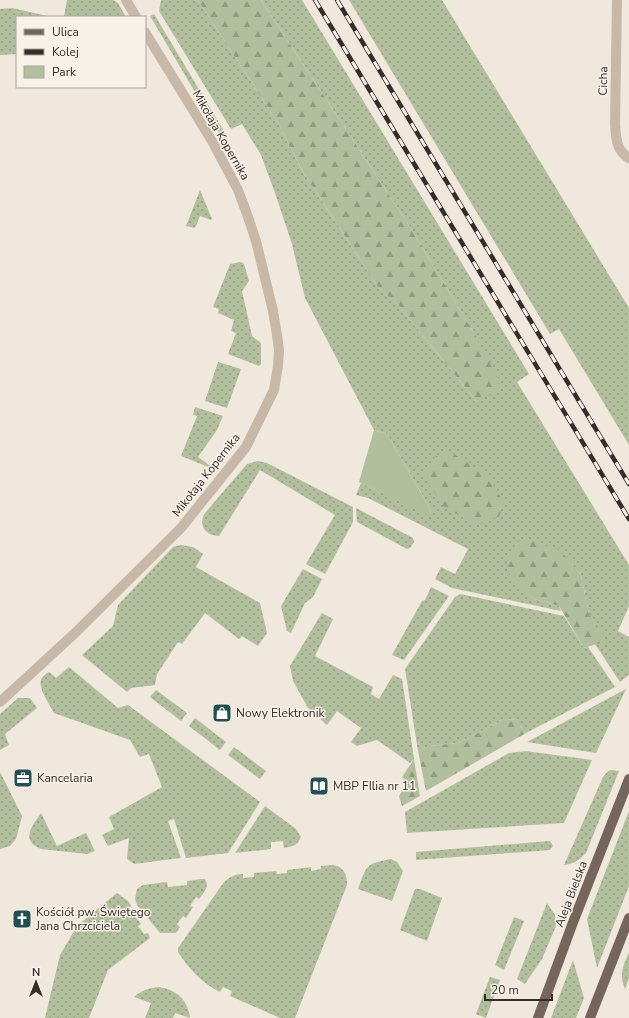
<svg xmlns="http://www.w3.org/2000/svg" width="629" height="1018" font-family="'Nunito Sans',sans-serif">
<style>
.grass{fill:url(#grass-dots)}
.forest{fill:url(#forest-firs)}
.park{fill:#b2bf9d}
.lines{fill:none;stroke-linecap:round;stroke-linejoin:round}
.minor{stroke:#c8b8a8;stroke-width:10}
.major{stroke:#76655a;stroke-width:10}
.rail-casing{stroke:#352d28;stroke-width:4.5}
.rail{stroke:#f8f1e8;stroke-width:3;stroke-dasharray:9;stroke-linecap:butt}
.labels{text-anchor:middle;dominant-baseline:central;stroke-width:3;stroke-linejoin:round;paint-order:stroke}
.street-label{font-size:12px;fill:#352d28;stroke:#f8f1e8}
.poi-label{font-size:12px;fill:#352d28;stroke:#f8f1e8;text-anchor:start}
</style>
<defs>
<pattern id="grass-dots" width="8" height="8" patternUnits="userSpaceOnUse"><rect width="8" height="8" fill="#b2bf9d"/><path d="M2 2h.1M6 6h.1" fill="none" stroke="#929c80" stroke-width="1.8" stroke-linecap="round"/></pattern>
<pattern id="forest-firs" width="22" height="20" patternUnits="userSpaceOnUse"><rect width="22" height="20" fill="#b2bf9d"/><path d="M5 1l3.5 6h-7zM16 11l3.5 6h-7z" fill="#929c80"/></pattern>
</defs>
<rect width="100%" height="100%" fill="#f0e8dc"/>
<!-- grass -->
<g class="grass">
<polygon points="67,0 113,0 118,3 126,17 64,17"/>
<polygon points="161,0 195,0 199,2 278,123 303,172 378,287 398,305 477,402 473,331 408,224 261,0 302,0 529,374 517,382 629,565 629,606 618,631 629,637 629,675 620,682 595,644 606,641 589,614 580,571 507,561 512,578 534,599 559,606 561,611 452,588 435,579 441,567 455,574 468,549 368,498 356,495 361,483 429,515 431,510 387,434 374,430 305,298 292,244 275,193 261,155 242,124 231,129 159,11"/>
<polygon points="349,0 442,0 629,308 629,445 559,329 550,334"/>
<polygon points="12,8 52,17 17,17 17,54 0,55 0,9"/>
<polygon points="154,14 225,133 221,136 150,16"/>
<polygon points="200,190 212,219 211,220 200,216 195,228 186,226"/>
<polygon points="241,262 244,264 249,281 242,291 252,336 261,343 261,364 259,366 228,354 236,333 231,331 234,320 218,313 219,309 213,307 230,264"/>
<polygon points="218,362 241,369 227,408 205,401"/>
<polygon points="195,407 223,416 217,430 198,457 216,470 181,456 197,416 193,415"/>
<path d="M 258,461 L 267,463 L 353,507 L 353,522 L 325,574 L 306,564 L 335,515 L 260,470 L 219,536 C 205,535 198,526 205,513 L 247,464 Z"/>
<polygon points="356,508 413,538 414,542 410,548 407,549 357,522"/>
<polygon points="181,545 193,547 203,554 196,567 260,603 267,633 258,646 242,636 239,639 205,613 182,644 178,642 157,674 155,685 131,688 127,692 82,655 113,626 118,605 173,547"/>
<polygon points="303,569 322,579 313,597 305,603 291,633 287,631 281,606"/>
<polygon points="431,587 449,596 404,660 392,655 422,601 425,600"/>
<polygon points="460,594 564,616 584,648 588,647 615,687 526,733 515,720 505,719 458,743 428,746 418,751 405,669 455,597"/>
<polygon points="322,613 333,619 315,656 373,687 371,694 379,699 393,675 402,679 414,759 410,763 377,740 357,746 351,742 361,728 337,711 327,725 308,708 293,681 290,666"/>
<path d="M 69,667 L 118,708 L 128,705 L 260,802 L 228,853 L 186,858 L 174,819 L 168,821 L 181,858 L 134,864 L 127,859 L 129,838 L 108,846 L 102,835 L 114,829 L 109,817 L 162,787 L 149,754 L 140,757 L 130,740 L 54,713 C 50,705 36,686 42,678 C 43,676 47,673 49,672 L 56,678 Z"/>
<polygon points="626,689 596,753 527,742"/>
<polygon points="156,690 187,713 181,721 150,697"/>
<polygon points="18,698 30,698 37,708 5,734 9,745 0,750 0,714"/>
<polygon points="195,718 226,742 220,750 189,726"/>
<polygon points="234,747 266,771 260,779 228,755"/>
<polygon points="526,751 592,760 564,823 407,833 405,812 509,753"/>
<path d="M 612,770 L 619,771 L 586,853 C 579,860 574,864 564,865 L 603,777 L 608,771 Z"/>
<polygon points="0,772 22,816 16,839 10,846 0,849"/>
<path d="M 265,806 L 296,829 L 301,837 C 297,846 293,846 284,848 L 283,841 L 271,842 L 271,849 L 235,853 Z"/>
<polygon points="629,811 629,886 597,968 587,919"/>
<path d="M 41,813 L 57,846 L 86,833 L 95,851 L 87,854 L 41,849 C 20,840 32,826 41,813 Z"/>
<polygon points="550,841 553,846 550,850 416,860 416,852"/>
<path d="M 391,859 L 397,862 L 403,871 L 392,901 L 358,889 C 367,865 365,864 391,859 Z"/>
<path d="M 334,865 C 344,868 347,874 347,885 L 295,1018 L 280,1018 L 230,996 L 232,991 L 223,987 L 220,992 C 203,984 189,969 178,952 L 178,948 L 224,882 C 230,877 235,874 243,874 L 243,878 L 254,877 L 254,873 L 276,871 L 277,874 L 287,873 L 287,870 L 311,867 L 311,871 L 321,869 L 321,866 Z"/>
<path d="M 201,879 L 205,879 C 210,887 204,892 199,899 L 196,897 L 190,906 L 193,907 L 186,918 L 183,916 L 177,924 L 180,927 L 176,933 L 160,933 L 137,905 L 135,899 L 137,889 L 143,885 L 167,882 L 168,887 L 187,885 L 187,881 Z"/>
<polygon points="415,889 420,889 442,898 427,941 400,930"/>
<polygon points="117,893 128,901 131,906 126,910 133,918 135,916 141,924 138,926 144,934 148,933 150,938 108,970 89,1018 45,1018 60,955 77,926"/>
<polygon points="547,903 555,915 556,926 542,959 525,984 517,979"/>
<polygon points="514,917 524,921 504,970 495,965"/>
<path d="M 629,952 L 629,978 L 625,989 C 619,973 623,967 629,952 Z"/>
<polygon points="573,960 584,998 576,1018 551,1018"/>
<polygon points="490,977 500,980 486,1018 476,1014"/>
<path d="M 159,987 C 177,990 188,1000 190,1018 L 175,1013 L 173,1018 L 145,1018 L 151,1003 L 134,997 C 142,990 149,988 159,987 Z"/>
</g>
<!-- forest -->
<g class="forest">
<polygon points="195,0 261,0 408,224 473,331 502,386 477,402 398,305 378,287 303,172 278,123 199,2"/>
<polygon points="447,450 486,474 504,503 499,517 475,524 444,507 422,473 435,457"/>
<polygon points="526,538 560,551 580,571 589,614 607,641 584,648 559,606 534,599 511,578 507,561 515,544"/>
<polygon points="505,719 515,720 526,733 426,791 418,751 428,746 458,743"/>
<polygon points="414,759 420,796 402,806 399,796 407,782 402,777"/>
</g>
<!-- park -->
<polygon class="park" points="374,430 387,434 431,510 429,516 359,482"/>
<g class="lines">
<!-- minor -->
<g class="minor">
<polyline points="126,0 136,17"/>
<path d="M 617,0 L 615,124 C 616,137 616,151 629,158"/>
<polyline points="0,702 74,634 181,528 246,447 274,390 278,366 279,350 277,335 273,311 256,241 247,214 238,190 212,141 145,32"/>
</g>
<!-- major -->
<g class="major">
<polyline points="538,1018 572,925 629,779"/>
<polyline points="590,1018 629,918"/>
</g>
<defs>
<g id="rail">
<polyline points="315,0 629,519"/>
<polyline points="337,0 629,484"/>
</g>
</defs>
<!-- rail casing -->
<use href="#rail" class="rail-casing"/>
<!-- rail -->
<use href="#rail" class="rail"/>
</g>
<!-- icons -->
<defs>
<symbol id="shop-square" viewBox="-11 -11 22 22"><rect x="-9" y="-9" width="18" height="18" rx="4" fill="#204f54" stroke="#f8f1e8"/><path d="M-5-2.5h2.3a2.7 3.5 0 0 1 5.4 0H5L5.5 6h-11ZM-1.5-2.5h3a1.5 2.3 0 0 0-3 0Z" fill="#fff"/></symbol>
<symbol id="office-square" viewBox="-11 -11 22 22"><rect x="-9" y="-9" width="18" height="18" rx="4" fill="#204f54" stroke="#f8f1e8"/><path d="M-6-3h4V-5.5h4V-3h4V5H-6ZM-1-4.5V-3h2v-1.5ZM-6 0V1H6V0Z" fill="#fff"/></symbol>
<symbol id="library-square" viewBox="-11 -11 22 22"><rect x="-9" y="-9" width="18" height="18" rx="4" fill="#204f54" stroke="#f8f1e8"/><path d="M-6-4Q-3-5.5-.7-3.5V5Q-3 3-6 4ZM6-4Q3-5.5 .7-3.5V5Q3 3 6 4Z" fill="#fff"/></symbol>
<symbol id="church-square" viewBox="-11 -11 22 22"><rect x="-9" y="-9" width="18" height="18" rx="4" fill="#204f54" stroke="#f8f1e8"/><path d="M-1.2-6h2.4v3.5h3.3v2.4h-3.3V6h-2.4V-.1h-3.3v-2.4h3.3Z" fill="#fff"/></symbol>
</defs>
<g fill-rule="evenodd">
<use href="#shop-square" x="211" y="702" width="22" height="22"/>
<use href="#office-square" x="12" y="767" width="22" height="22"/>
<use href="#library-square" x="308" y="775" width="22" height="22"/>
<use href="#church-square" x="11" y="908" width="22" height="22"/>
</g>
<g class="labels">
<!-- street labels -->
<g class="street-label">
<text transform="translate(603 81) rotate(-89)">Cicha</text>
<text transform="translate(221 135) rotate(60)">Mikołaja Kopernika</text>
<text transform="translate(206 475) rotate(-52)">Mikołaja Kopernika</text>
<text transform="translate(571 894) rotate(-69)">Aleja Bielska</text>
</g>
<!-- poi labels -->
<g class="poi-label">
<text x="236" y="713">Nowy Elektronik</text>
<text x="37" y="778">Kancelaria</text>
<text x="333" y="786">MBP FIlia nr 11</text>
<text x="36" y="912">Kościół pw. Świętego<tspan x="36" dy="14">Jana Chrzciciela</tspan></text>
</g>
</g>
<!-- legend -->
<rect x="16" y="16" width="130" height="72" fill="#f8f1e8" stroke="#aaa39b"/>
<rect x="24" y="29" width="20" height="6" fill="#76655a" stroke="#aaa39b"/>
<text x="52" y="36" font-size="12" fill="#352d28">Ulica</text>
<rect x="24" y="49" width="20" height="6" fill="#352d28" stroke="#aaa39b"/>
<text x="52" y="56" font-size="12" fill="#352d28">Kolej</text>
<rect x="24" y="66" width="20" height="12" fill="#b2bf9d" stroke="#aaa39b"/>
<text x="52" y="76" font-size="12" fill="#352d28">Park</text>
<!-- north arrow -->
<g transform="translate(36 982)" stroke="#f8f1e8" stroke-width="3" paint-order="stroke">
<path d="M0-3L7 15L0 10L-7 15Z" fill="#352d28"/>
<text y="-6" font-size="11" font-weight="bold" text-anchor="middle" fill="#352d28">N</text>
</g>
<!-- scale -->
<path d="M485 994v6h67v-6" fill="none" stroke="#352d28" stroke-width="2"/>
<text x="491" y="994" font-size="12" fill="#352d28" stroke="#f8f1e8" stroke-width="3" paint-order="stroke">20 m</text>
</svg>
